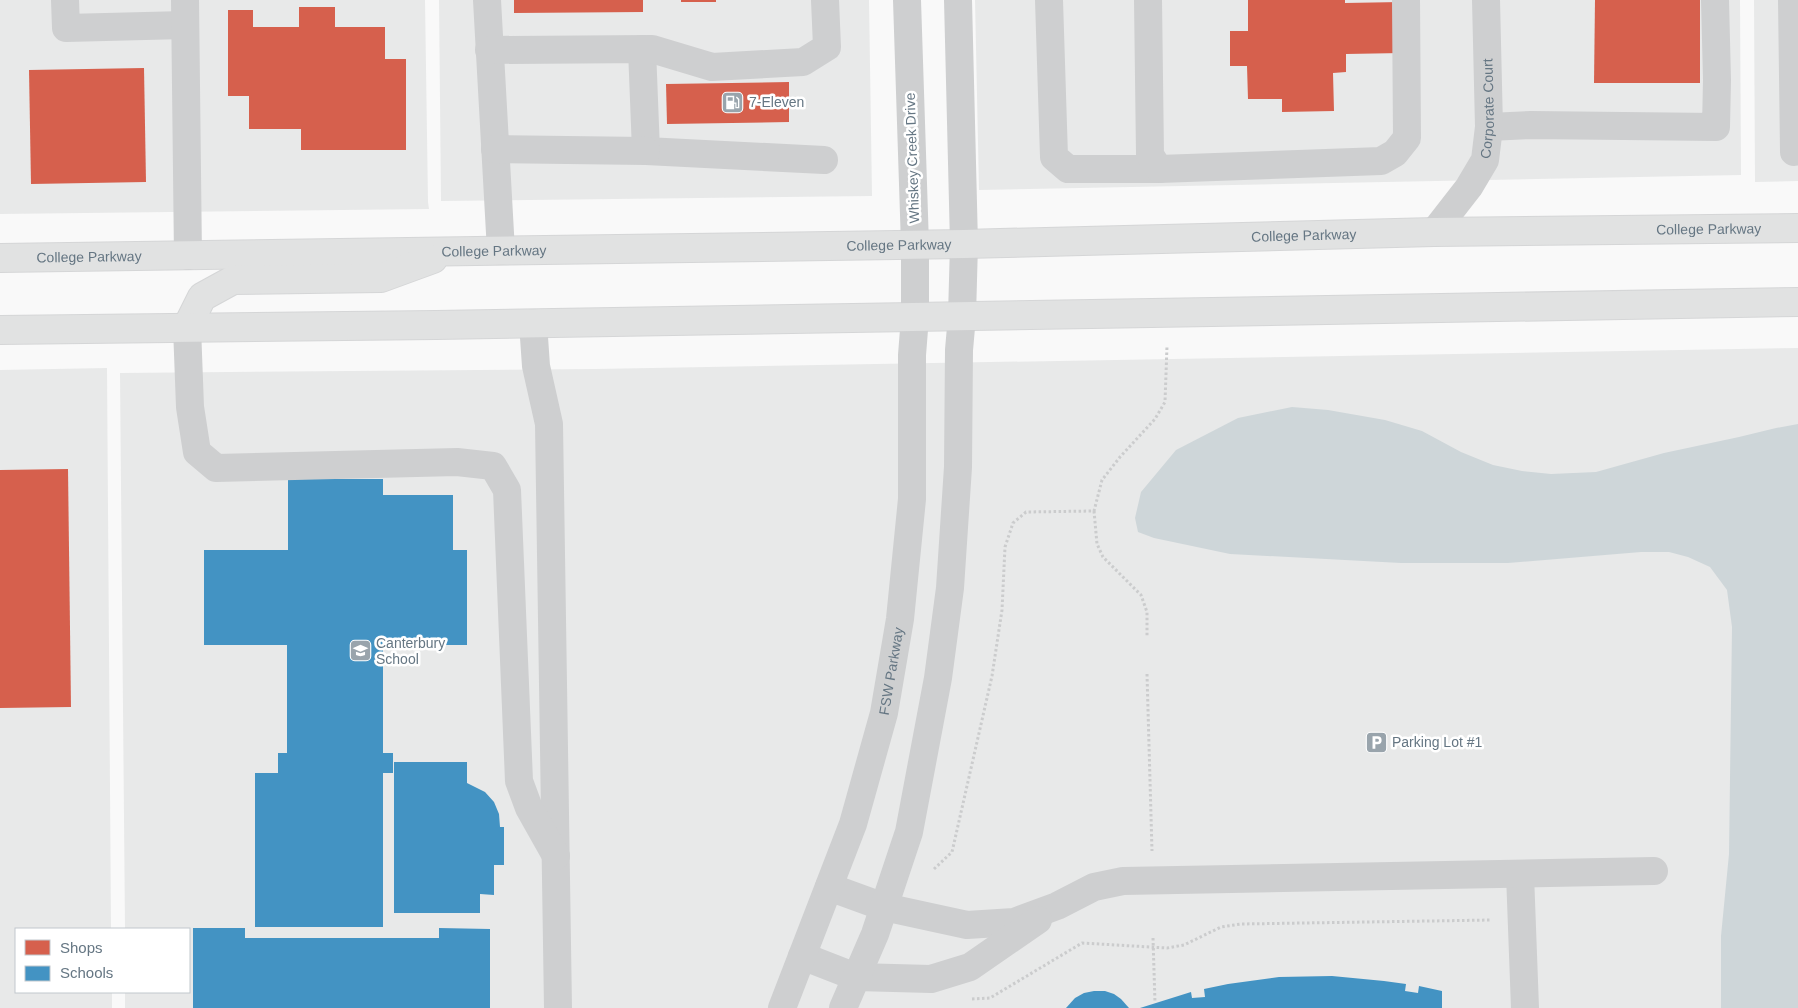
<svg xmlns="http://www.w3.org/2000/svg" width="1798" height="1008" font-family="Helvetica,sans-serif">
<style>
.built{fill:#e8e9e9}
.water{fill:#ced6d9}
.shops{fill:#d6604d}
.schools{fill:#4393c3}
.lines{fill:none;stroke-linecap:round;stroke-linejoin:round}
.major-casing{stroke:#d5d6d7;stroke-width:30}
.path{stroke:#cbcccd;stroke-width:3;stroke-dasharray:2.5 2.5;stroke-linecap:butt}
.minor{stroke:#cecfd0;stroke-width:28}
.major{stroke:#e1e2e2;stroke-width:28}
.labels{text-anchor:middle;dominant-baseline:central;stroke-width:5;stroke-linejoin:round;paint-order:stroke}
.poi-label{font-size:14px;fill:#657683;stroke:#fff;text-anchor:start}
.street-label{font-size:14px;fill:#657683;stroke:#fff}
</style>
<rect width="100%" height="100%" fill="#f9f9f9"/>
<!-- built -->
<g class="built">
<polygon points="0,0 425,0 428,202 429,209 0,214"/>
<polygon points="439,0 869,0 872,196 441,201"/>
<polygon points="975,0 1740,0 1741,175 979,190"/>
<polygon points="1754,0 1798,0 1798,181 1755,182"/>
<polygon points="1798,348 1798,1008 125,1008 125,992 189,992 189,929 125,929 120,373 595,369"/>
<polygon points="107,368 111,929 16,929 16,992 112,992 112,1008 0,1008 0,370"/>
</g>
<!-- water -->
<polygon class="water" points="1292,407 1328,410 1385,420 1422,431 1461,452 1493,465 1522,471 1551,474 1596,472 1664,453 1739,437 1776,428 1798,424 1798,1008 1721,1008 1721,936 1729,854 1732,627 1727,590 1710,567 1688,557 1669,552 1641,552 1508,563 1401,563 1230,554 1154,538 1138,532 1135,518 1141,492 1176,450 1238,418"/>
<!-- shops -->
<g class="shops">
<polygon points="514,0 643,0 643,12 514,13"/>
<rect x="681" y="0" width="35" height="2"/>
<polygon points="1248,0 1345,0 1345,3 1401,2 1402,53 1346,54 1346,72 1333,73 1334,111 1282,112 1282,99 1248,99 1247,66 1230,66 1230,31 1248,31"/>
<polygon points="1595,0 1700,0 1700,83 1594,83"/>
<polygon points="299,7 335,7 335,27 385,27 385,59 406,59 406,150 301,150 301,129 249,129 249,96 228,96 228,10 253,10 253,27 299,27"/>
<polygon points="144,68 146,182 31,184 29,70"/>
<polygon points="789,82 789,122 667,124 666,84"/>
<polygon points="68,469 71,707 0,708 0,470"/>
</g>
<!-- schools -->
<g class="schools">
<polygon points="288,479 383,479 383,495 453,495 453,550 467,550 467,645 383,645 383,753 393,753 393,773 383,773 383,927 255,927 255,773 278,773 278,753 287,753 287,645 204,645 204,550 288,550"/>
<polygon points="394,762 467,762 467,783 485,792 494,802 499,814 500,827 504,827 504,865 494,865 494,895 480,894 480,913 394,913"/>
<polygon points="193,928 245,928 245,938 439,938 439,928 490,929 490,1008 193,1008"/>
<polygon points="1332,976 1384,981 1406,984 1405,991 1418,993 1419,986 1442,991 1442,1008 1140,1008 1191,992 1192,998 1205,997 1204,989 1228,984 1279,977"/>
<polygon points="1094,991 1105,991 1114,994 1121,999 1129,1008 1066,1008 1075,998 1084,993"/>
</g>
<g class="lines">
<defs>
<g id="major">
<path id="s3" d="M 0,258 L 964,244 L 1434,232 L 1798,228"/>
<polyline points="187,327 202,297 233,280 381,278 433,259"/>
<polyline points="0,330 436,325 1798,302"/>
</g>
</defs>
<!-- major casing -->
<use href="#major" class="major-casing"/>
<!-- path -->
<g class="path">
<polyline points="1094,511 1097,544 1103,557 1141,595 1147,612 1147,636"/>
<polyline points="1147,674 1152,851"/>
<polyline points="934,869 952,852 992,676 1002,610 1005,547 1013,523 1026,512 1094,511 1102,480 1120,457 1155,419 1165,402 1167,346"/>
<polyline points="1153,938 1155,1003"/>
<polyline points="972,999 990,998 1082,943 1167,948 1184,945 1221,927 1241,924 1492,920"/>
</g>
<!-- minor -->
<g class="minor">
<polyline points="65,0 66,28 185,25"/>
<polyline points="185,0 188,256"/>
<polyline points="487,0 501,251"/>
<polyline points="1049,0 1054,157 1068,169 1159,169"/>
<polyline points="1148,0 1150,155 1159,169 1381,161 1395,153 1407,138 1406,0"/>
<polyline points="1792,0 1794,152 1798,151"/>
<polyline points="642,49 646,151 824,160"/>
<polyline points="489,50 652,49 712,67 803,62 827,47 825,0"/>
<polyline points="1489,127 1531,125 1716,127 1717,80 1715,0"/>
<polyline points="495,149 646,151"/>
<path id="s1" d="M 1434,232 L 1469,187 L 1485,160 L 1489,127 L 1486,0"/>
<polyline points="533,323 536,366 549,424 558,1008"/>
<polyline points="187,327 190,407 197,452 216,468 457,462 493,466 507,490 519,781 529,808 556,856"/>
<polyline points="1520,874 1525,1008"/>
<polyline points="829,887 884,907 967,925 1014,922 1057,906 1094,887 1123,881 1654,871"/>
<polyline points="802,956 856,977 931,979 970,967 1038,920"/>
<path id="s2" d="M 782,1008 L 853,824 L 884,713 L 900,619 L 912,499 L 912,355 L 915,317 L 915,245 L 907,0"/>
<polyline points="843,1008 875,934 909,832 938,678 950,588 958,467 959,350 962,316 964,244 958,0"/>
</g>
<!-- major -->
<use href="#major" class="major"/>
</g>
<!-- icons -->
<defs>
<symbol id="fuel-square" viewBox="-11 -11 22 22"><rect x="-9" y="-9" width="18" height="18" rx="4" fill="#99a4ac" stroke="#fff"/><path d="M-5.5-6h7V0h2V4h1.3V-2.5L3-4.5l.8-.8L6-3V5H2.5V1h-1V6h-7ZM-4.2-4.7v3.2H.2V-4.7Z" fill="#fff"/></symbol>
<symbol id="school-square" viewBox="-11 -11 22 22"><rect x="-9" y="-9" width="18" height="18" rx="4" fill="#99a4ac" stroke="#fff"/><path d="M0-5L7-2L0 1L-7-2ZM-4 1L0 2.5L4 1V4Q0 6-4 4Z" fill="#fff"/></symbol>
<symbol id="parking-square" viewBox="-11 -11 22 22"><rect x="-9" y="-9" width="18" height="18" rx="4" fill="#99a4ac" stroke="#fff"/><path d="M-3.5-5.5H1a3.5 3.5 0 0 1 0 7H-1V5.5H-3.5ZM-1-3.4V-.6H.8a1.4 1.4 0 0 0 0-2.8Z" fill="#fff"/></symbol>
</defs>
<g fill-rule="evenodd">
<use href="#fuel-square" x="720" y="90" width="25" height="25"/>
<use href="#school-square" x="348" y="638" width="25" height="25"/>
<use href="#parking-square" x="1364" y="730" width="25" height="25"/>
</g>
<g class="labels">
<!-- poi labels -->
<g class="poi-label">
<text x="749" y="102">7-Eleven</text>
<text x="376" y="643">Canterbury<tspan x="376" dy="16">School</tspan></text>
<text x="1392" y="742">Parking Lot #1</text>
</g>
<!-- street labels -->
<g class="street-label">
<text stroke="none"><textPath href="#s1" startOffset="140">Corporate Court</textPath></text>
<text transform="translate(912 158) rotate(-92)">Whiskey Creek Drive</text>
<text stroke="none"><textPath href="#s3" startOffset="1709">College Parkway</textPath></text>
<text stroke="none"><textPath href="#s3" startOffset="1304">College Parkway</textPath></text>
<text stroke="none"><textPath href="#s3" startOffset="899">College Parkway</textPath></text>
<text stroke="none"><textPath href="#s3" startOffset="494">College Parkway</textPath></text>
<text stroke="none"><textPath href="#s3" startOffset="89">College Parkway</textPath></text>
<text stroke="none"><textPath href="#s2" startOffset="355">FSW Parkway</textPath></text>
</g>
</g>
<!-- legend -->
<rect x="15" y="928" width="175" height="65" fill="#ffffff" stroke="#c1c8cd"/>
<rect x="25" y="940" width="25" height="15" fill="#d6604d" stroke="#c1c8cd"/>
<text x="60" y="953" font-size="15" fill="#657683">Shops</text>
<rect x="25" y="966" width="25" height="15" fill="#4393c3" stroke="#c1c8cd"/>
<text x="60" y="978" font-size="15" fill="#657683">Schools</text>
</svg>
